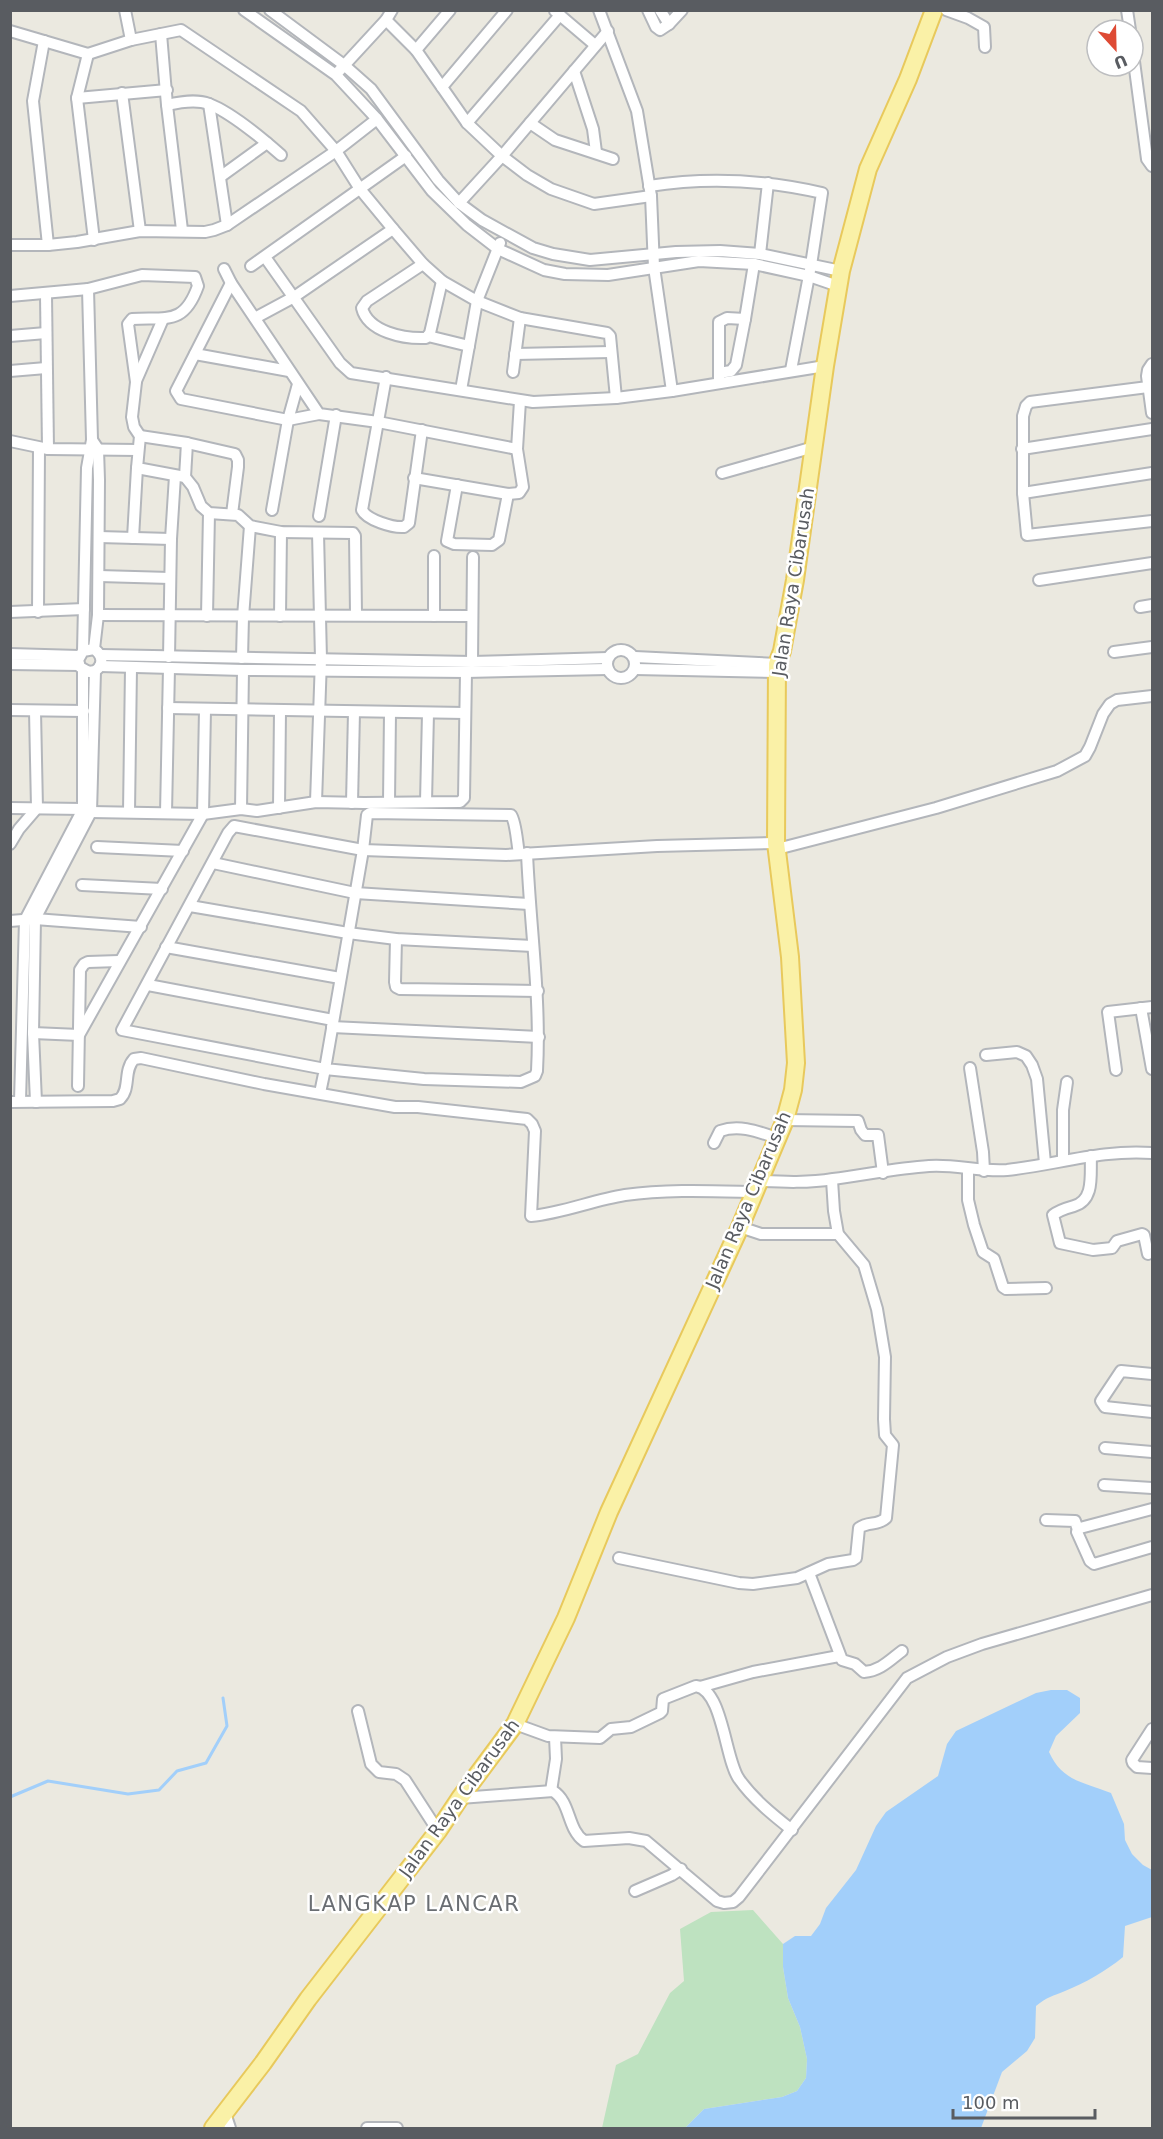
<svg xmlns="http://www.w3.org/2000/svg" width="1163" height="2139" font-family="'DejaVu Sans',sans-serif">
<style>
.green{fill:#bee2c0}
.water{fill:#a2cffa}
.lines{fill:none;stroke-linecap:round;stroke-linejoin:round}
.stream{stroke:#a2cffa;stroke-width:3}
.minor-casing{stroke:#b3b6bb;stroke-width:14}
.primary-casing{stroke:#e8c95c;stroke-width:20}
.minor{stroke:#fff;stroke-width:10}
.primary{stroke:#faf1a7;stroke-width:16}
.labels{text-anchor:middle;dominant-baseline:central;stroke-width:5;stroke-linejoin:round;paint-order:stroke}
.street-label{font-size:18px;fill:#595c61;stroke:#fff}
.quarter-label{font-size:21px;letter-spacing:1.5px;fill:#6a6e73;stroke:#fff}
</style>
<rect width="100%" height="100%" fill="#ebe9e0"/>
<!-- green -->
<polygon class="green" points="753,1910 783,1944 783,1967 788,1998 800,2027 807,2059 806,2078 797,2091 782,2097 704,2109 685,2128 602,2128 616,2065 638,2054 670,1993 684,1981 680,1929 711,1912"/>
<!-- water -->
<path class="water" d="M 1051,1690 L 1067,1690 L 1080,1698 L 1080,1713 L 1056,1736 L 1049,1752 C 1062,1781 1083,1782 1111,1793 L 1124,1824 L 1125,1840 L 1132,1854 L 1143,1865 L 1152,1870 L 1152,1917 L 1125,1926 L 1123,1957 C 1106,1971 1085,1983 1065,1991 C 1053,1996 1047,1997 1036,2006 L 1035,2038 L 1027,2051 L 1002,2072 L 981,2128 L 685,2128 L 704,2109 L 782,2097 L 797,2091 L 806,2078 L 807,2059 L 800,2027 L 788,1998 L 783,1967 L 783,1944 L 795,1936 L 811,1936 L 820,1924 L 826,1908 L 856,1870 L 876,1826 L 886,1812 L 938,1776 L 947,1744 L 956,1731 L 1036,1693 Z"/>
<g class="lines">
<!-- stream -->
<polyline class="stream" points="10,1797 48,1781 128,1794 159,1790 177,1771 206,1763 227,1726 223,1698"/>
<defs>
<g id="minor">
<polyline points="125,10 131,40"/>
<polyline points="244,10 336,75 377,119 432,191 467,225 498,249 544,270 565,274 608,275 699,261 754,264 809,276 838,286"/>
<polyline points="270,10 344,65 371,89 438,180 459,203 482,220 533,248 553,254 590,260 676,252 720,251 760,254 841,271"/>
<polyline points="599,10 637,111 651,196 654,267 672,391"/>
<polyline points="648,10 656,27 660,30 669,24 682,10"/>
<polyline points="660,10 669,24"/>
<polyline points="946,10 968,18 984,27 985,47"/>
<polyline points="1127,10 1130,30"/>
<polyline points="555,11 595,45"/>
<polyline points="386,20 416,50 467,123 502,156 527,175 551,189 594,204 651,196"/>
<polyline points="10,31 88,54 131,40 181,30 301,111 336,151 360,189 393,229 423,264 442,281 477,301 520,318 607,333 610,336 616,398"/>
<polyline points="161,34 167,105 182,230"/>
<polyline points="44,41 33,101 48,245"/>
<polyline points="416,50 450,10"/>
<polyline points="88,54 77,98 94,240"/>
<polyline points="1133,54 1147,159 1152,166"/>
<polyline points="339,71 386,20 392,10"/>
<polyline points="574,71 593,129 596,152"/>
<polyline points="442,87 507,10"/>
<polyline points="122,93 140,231"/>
<polyline points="77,98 167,90"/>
<polyline points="209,104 227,225"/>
<path d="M 167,105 C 180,102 196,99 209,104 C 230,112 264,140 281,155"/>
<polyline points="467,123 560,15"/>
<polyline points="530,123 555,140 613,159"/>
<polyline points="220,177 267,143"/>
<path d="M 649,186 C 706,177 766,180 822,193 L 811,265 L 791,370"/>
<polyline points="459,203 502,156 608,31"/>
<polyline points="10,245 48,245 77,242 140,231 205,232 214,230 227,225 336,151 377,119"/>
<polyline points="760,254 768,183"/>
<polyline points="265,257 340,363 351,373 533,402 616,398 672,391 825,366"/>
<path d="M 423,264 L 367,301 L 362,308 C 368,332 404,339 426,338 L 430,333 L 442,281"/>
<polyline points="251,266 406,156"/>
<polyline points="224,269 231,283 319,414 378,422 517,449"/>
<polyline points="231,283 176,391 181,399 288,420 319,414"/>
<polyline points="46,295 48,449"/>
<path d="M 10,296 L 88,289 L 142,275 L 195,277 L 198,286 C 184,325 168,317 132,319 L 128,324 L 136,382 L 132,417 L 134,427 L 140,436 L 137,468 L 185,477 L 193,487 L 201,506 L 209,513 L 238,515 L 250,526 L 281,532 L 353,533 L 355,536 L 356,614"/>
<polyline points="255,318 294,297 393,229"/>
<polyline points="10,336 46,333"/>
<polyline points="428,336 469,346"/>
<polyline points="195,354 289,371"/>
<polyline points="515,354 611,352"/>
<polyline points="1152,364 1148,370 1147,376 1152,413"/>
<polyline points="10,371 46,368"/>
<polyline points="513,372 520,318"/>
<polyline points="719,373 731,371 736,365 745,319"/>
<path d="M 386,377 L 362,510 C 367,520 393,528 404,527 L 409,523 L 422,430"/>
<polyline points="136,381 163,319"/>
<polyline points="719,383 719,322 727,318 745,319 754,264"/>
<polyline points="1148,387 1030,402 1026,406 1023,416 1023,493 1027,535 1152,521"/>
<polyline points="461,390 477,301 500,243"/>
<polyline points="140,436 187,443 235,454 238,460 238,467 232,514"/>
<polyline points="92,440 98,449 99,480 98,615 94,649"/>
<polyline points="10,441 48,449 138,450"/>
<polyline points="1022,449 1152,429"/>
<polyline points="722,473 814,447"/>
<polyline points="185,477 187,443"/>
<polyline points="414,478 508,494 519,493 523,487 517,449 520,401"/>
<polyline points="457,485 447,541 454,544 492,545 499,540 508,494"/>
<polyline points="1023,493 1152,473"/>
<polyline points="272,510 288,420 298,384"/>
<polyline points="319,516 336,415"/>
<polyline points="99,537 171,539"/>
<polyline points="133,538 137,468"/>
<polyline points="99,576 170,578"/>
<polyline points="1039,580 1152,563"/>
<polyline points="1140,607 1152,605"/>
<polyline points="10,612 84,609"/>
<polyline points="38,612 39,448"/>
<polyline points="98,615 472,616"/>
<polyline points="207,616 209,513"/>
<polyline points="280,616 281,532"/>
<polyline points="434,616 434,556"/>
<circle cx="621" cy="664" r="14"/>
<polyline points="83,651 87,468 92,440 88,289"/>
<polyline points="1114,652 1152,647"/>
<polyline points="10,654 79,656"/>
<polyline points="101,655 472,662 608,658"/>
<polyline points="169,657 171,539 175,476"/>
<polyline points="635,657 777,664"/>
<polyline points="242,658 243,617 250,526"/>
<polyline points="472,662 473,557"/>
<polyline points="10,664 79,665"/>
<polyline points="100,666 243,670 466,672 608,669"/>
<polyline points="635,669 778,672"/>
<polyline points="168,708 465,713"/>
<polyline points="10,710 84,711"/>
<polyline points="316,802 321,659 318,533"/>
<polyline points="389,802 390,713"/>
<polyline points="426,802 428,713"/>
<polyline points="352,803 354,712"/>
<polyline points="10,808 83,809"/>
<polyline points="279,808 280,711"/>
<polyline points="241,809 243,670"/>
<polyline points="91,812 203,814 241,809 257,811 316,802 364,803 460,802 464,798 466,672"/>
<polyline points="129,812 131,668"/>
<polyline points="166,813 169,668"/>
<polyline points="10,844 19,829 37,808 35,711"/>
<polyline points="97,847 183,851"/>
<polyline points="777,849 936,808 1057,771 1085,756 1090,747 1103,714 1110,704 1117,700 1152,696"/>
<path d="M 519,854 C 517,843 516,822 511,815 L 370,813 L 367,815 L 363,850 L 325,1069 L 424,1079 L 521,1082 L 535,1076 L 537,1071 C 541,998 530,926 527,853"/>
<polyline points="213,863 355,893 529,904"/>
<polyline points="82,885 162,889"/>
<polyline points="190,906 348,933 396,939 533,946"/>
<polyline points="10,921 35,919 141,927"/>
<polyline points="396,939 395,982 396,987 400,989 538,991"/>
<polyline points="166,947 340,978"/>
<polyline points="148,985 333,1020"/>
<polyline points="1141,1008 1152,1069"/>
<polyline points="332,1027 539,1037"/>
<polyline points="33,1033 79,1035 203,814 205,710"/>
<polyline points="986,1055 1017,1052 1026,1056 1032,1065 1037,1079 1045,1163"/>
<polyline points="970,1068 983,1152 984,1171"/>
<polyline points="1116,1070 1108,1012 1152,1007"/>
<polyline points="78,1086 80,970 84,964 88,962 119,961"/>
<polyline points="320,1093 325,1069 122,1030 228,833 234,826 363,850 506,855 657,846 776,843"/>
<polyline points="20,1101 25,920 83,809 83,670"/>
<path d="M 10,1102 L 113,1101 L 120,1099 C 131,1088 123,1071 134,1059 L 141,1058 L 264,1084 L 395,1107 L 418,1107 L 527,1119 L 532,1124 L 535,1131 L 531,1216 C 563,1213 593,1200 625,1195 C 667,1189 711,1191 754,1192"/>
<path d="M 36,1102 L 33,1033 L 35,919 L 91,812 L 95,671 C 104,665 103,655 94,649 L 83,651 L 78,660 L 80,667 L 89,672 L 95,671"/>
<polyline points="785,1120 858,1121 861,1130 865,1135 878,1135 883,1173"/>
<path d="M 714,1143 L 720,1131 C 740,1124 759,1132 777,1138"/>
<path d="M 1091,1156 C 1090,1174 1095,1200 1074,1206 C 1067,1208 1059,1210 1053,1215 L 1060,1243 L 1093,1250 L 1112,1248 L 1117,1241 L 1142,1234 L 1144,1235 L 1148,1254"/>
<polyline points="1063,1160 1063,1110 1067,1082"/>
<polyline points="968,1169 968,1200 974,1225 983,1252 994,1259 1003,1287 1006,1289 1046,1288"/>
<path d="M 760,1181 C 784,1182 809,1183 833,1179 C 865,1175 897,1168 929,1166 C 955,1164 980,1172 1007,1170 C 1055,1165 1103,1149 1152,1153"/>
<polyline points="740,1227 761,1234 838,1234"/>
<polyline points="1152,1374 1121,1371 1101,1401 1105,1407 1152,1412"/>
<polyline points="1105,1448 1152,1452"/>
<polyline points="1104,1485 1152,1488"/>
<polyline points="1152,1509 1080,1528 1077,1532 1090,1561 1094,1564 1152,1547"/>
<polyline points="1046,1520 1075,1521 1078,1530"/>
<path d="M 619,1558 L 739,1583 L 753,1584 L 797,1578 L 828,1564 L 853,1560 L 856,1558 L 859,1528 C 868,1521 878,1526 886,1518 L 893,1445 L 885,1435 L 884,1419 L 885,1357 L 877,1309 L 864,1265 L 838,1234 L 834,1211 L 832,1180"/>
<path d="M 809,1573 L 842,1660 L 855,1664 L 864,1672 C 880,1671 890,1660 902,1651"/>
<polyline points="700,1687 753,1672 839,1656"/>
<polyline points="358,1711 371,1764 379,1772 396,1774 405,1780 438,1831"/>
<path d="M 515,1724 L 548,1736 L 600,1738 L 611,1729 L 631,1727 L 660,1713 L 662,1711 L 663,1699 L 696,1686 C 723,1690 725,1760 739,1779 C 753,1799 773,1815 792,1830"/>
<polyline points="1152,1729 1132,1760 1133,1763 1137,1767 1152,1768"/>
<polyline points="551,1791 556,1759 555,1737"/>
<path d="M 460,1798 L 553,1791 C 571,1802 567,1829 584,1841 L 629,1838 L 646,1841 L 717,1901 L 724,1903 L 733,1902 L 739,1897 L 907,1678 L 947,1657 L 982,1644 L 1152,1595"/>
<polyline points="635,1891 672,1875 681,1869"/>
<polyline points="225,2113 230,2128"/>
<polyline points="367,2128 397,2128"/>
</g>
<polyline id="primary" points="213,2128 263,2063 308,1999 438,1831 460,1798 515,1724 566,1618 609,1512 740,1227 785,1120 793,1090 796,1063 790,957 776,843 777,664 782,651 795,580 825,366 841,271 868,169 908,79 934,10"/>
</defs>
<!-- minor casing -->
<use href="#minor" class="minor-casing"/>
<!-- primary casing -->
<use href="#primary" class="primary-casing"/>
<!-- minor -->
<use href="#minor" class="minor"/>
<!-- primary -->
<use href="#primary" class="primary"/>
</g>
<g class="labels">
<!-- street labels -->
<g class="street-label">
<text transform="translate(793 582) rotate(-81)">Jalan Raya Cibarusah</text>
<text transform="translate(748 1200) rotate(-67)">Jalan Raya Cibarusah</text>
<text transform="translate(459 1798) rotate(-54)">Jalan Raya Cibarusah</text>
</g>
<!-- quarter labels -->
<g class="quarter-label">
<text x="414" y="1904">LANGKAP LANCAR</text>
</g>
</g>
<!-- border -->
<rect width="1163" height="2139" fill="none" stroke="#595c61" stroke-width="24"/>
<!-- north arrow -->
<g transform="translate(1115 48) rotate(158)"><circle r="28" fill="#ffffff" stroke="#bdbec0" stroke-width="1.5"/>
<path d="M0-4.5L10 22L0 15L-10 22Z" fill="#de4a34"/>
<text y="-9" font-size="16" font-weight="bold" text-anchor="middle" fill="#595c61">U</text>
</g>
<!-- scale -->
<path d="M953 2109v9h142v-9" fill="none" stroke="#595c61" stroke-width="3"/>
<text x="962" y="2109" font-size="18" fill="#595c61" stroke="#ffffff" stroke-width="4.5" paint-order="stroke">100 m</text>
</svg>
